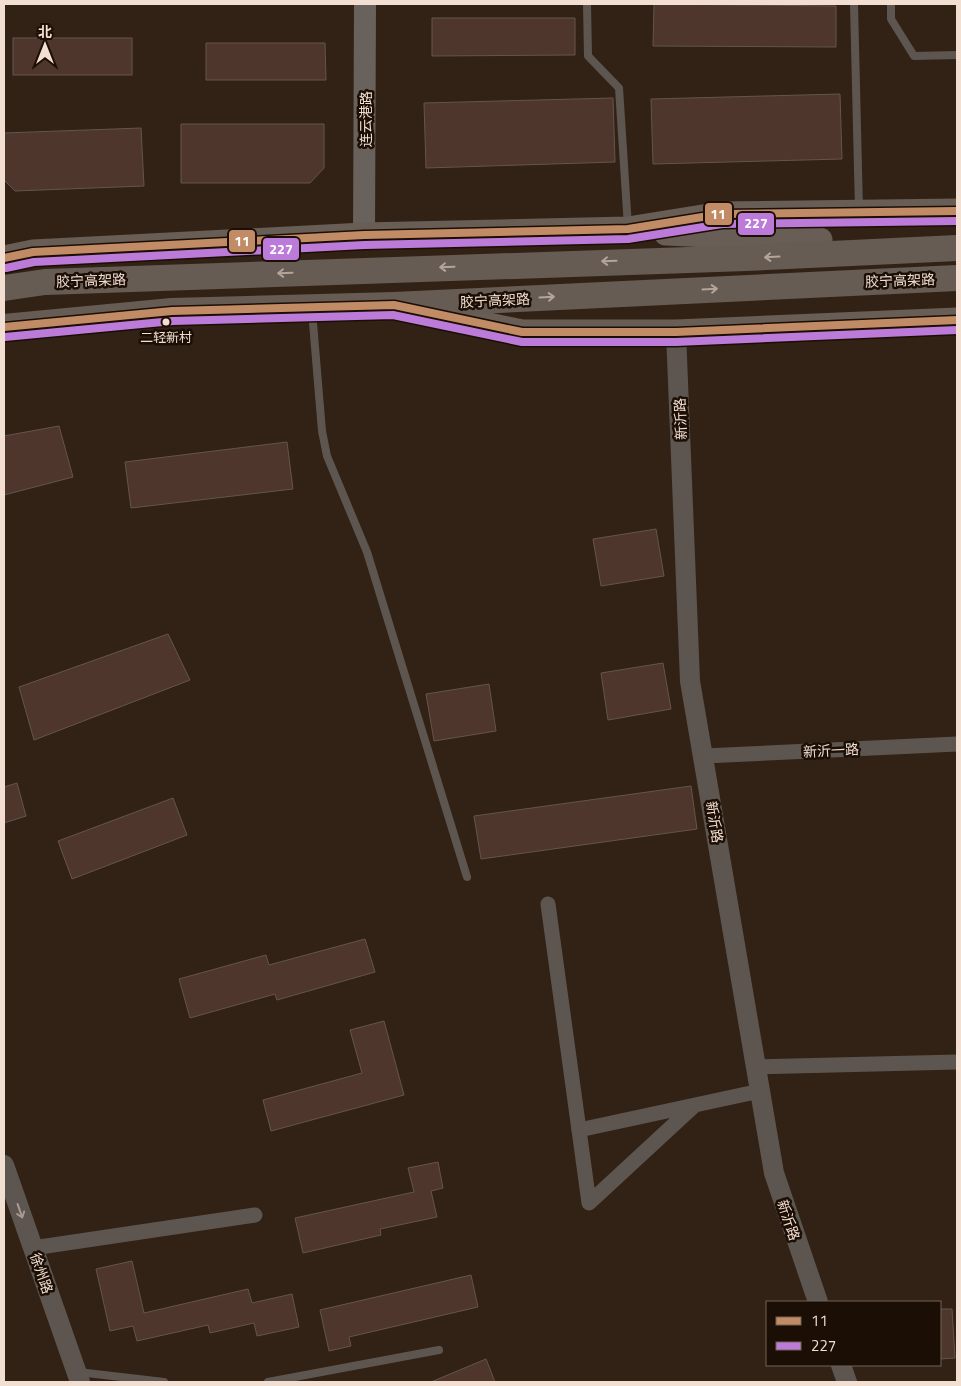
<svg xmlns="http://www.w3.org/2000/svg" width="961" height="1386" font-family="'Titillium Web','Noto Sans SC',sans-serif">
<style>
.building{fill:#4e362c;stroke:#64554d}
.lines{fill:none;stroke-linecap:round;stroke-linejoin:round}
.service{stroke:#5d5650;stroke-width:8}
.minor{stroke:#5d5650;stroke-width:15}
.tertiary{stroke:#5d5650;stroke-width:20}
.secondary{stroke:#69615b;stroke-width:22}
.primary{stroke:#685e56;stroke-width:25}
.trunk{stroke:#665c54;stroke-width:26}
.bus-1-casing{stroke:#1b0e05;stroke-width:11}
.bus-2-casing{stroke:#1b0e05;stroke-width:11}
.bus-1{stroke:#c18c65;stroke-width:8}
.bus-2{stroke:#bd7bd9;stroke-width:8}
.oneway{stroke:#b4a499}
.oneway2{stroke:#a89a90}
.bus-dot{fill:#f3dfd1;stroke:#1b0e05;stroke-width:2}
.labels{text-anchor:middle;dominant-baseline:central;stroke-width:5;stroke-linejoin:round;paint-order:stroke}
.bus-label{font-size:13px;fill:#f3dfd1;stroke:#1b0e05}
.street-label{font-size:14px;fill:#f3dfd1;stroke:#1b0e05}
.line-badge{stroke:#1b0e05;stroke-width:2}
.badge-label{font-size:14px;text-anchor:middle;font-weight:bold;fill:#fff}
</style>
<rect width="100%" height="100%" fill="#322215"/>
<!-- building -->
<g class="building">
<polygon points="654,4 836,6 836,47 653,46"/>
<polygon points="432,18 575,18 575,55 432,56"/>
<rect x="13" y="38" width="119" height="37"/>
<polygon points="206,43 325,43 326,80 206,80"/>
<polygon points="840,94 842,159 653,164 651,99"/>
<polygon points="613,98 615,162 426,168 424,103"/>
<polygon points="181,124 324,124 324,168 310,183 181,183"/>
<polygon points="141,128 144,186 15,191 4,180 4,133"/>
<polygon points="59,426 73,477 4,495 4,436"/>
<polygon points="287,442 293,489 131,508 125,462"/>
<polygon points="656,529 664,576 601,586 593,539"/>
<polygon points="168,634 190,680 34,740 19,687"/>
<polygon points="663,663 671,709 608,720 601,673"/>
<polygon points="489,684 496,731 434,741 426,694"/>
<polygon points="17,783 26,816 4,823 4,787"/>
<polygon points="691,786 697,829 481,859 474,816"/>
<polygon points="173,798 187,835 72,879 58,841"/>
<polygon points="365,939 375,972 277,1000 275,994 190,1018 179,979 266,955 269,965"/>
<polygon points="384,1021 404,1095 271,1131 263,1100 362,1073 350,1030"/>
<polygon points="438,1162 443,1188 431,1191 437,1217 380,1229 381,1235 303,1253 295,1218 414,1192 408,1168"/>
<polygon points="132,1261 144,1313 248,1289 252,1303 292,1294 299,1327 257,1336 254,1323 210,1333 208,1325 137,1341 133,1326 110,1331 96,1269"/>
<polygon points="471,1275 478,1307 349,1337 351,1346 329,1351 320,1310"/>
<polygon points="940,1309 952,1309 955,1358 940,1359"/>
<polygon points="486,1359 495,1382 431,1382"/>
</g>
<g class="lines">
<!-- service -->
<g class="service">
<polyline points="587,4 588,56 619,88 628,227"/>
<polyline points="854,4 859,210"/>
<polyline points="891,4 891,19 914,56 957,55"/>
<polyline points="312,311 322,431 327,456 367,552 467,877"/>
<polyline points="78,1372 164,1382"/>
<polyline points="268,1382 439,1350"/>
</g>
<!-- minor -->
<g class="minor">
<polyline points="704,756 957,744"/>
<polyline points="548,904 579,1130"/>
<polyline points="756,1067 957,1062"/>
<polyline points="695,1105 589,1203 579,1130 760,1091"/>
<polyline points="33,1248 255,1215"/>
</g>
<!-- tertiary -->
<g class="tertiary">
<polyline points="676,332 690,681 774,1173 818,1302"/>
<polyline points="4,1165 80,1382"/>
<polyline points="841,1365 847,1382"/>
</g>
<!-- secondary -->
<polyline class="secondary" points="364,235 365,4"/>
<!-- primary -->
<g class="primary">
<polyline points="666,233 820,240"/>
<polyline points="4,258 33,252 364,235 628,229 721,214 957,211"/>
<polyline points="413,309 522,332 676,332 957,320"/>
</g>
<!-- trunk -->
<g class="trunk">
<polyline points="4,288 45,282 746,258 957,248"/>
<polyline points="4,327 172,311 394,305 957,278"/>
</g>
<defs>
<g id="bus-1">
<polyline points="4,258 33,252 364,235 628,229 721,214 957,211"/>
<polyline points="4,327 172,311 394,305 522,332 676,332 957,320"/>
</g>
<g id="bus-2">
<polyline points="6,268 34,262 364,245 628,239 722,224 957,221"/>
<polyline points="5,337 173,321 393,315 522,342 676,342 957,330"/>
</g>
</defs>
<!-- bus-1 casing -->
<use href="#bus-1" class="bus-1-casing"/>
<!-- bus-2 casing -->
<use href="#bus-2" class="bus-2-casing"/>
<!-- bus-1 -->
<use href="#bus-1" class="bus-1"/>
<!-- bus-2 -->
<use href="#bus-2" class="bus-2"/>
</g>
<!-- one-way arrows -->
<defs><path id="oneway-shaft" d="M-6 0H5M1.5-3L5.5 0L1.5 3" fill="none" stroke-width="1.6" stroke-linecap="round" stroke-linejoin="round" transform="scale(1.25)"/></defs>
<g class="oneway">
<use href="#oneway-shaft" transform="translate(772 257) rotate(177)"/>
<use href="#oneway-shaft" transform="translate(609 261) rotate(178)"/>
<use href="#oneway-shaft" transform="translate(447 267) rotate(178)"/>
<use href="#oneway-shaft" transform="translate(285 273) rotate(178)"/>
<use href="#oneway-shaft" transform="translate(710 289) rotate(-3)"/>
<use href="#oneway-shaft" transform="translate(547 297) rotate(-3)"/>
</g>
<use class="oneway2" href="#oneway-shaft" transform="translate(20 1211) rotate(71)"/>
<!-- markers -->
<circle class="bus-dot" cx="166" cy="322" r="4.5"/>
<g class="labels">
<!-- bus labels -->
<g class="bus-label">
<text x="166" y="337">二轻新村</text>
</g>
<!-- street labels -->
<g class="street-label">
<text transform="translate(365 119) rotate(-90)">连云港路</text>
<text transform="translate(91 280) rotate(-2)">胶宁高架路</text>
<text transform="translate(900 280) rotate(-2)">胶宁高架路</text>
<text transform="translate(495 300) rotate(-3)">胶宁高架路</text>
<text transform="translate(680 419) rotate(-92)">新沂路</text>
<text transform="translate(831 750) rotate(-3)">新沂一路</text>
<text transform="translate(715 822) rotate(81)">新沂路</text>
<text transform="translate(789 1220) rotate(72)">新沂路</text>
<text transform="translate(42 1273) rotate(71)">徐州路</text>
</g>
</g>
<g class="line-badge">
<rect x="704" y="202" width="29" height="24" rx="5" fill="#c18c65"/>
<rect x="737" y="212" width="38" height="24" rx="5" fill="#bd7bd9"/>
<rect x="228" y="229" width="28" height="24" rx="5" fill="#c18c65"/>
<rect x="262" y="237" width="38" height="24" rx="5" fill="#bd7bd9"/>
</g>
<g class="badge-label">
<text x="718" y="219">11</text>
<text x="756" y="228">227</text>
<text x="242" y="246">11</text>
<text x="281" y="254">227</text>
</g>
<!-- border -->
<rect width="961" height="1386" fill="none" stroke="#f3dfd1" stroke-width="10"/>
<!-- legend -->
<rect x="766" y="1301" width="175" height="65" fill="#1b0e05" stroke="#716257"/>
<rect x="776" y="1317" width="25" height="8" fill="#c18c65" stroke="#716257"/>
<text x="811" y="1326" font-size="15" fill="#f3dfd1">11</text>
<rect x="776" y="1342" width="25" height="8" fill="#bd7bd9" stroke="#716257"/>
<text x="811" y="1351" font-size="15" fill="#f3dfd1">227</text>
<!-- north arrow -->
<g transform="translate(45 45)" stroke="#1b0e05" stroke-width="4" paint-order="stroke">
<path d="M0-4L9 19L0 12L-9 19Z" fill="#f3dfd1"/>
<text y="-8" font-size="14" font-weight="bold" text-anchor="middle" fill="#f3dfd1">北</text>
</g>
</svg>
